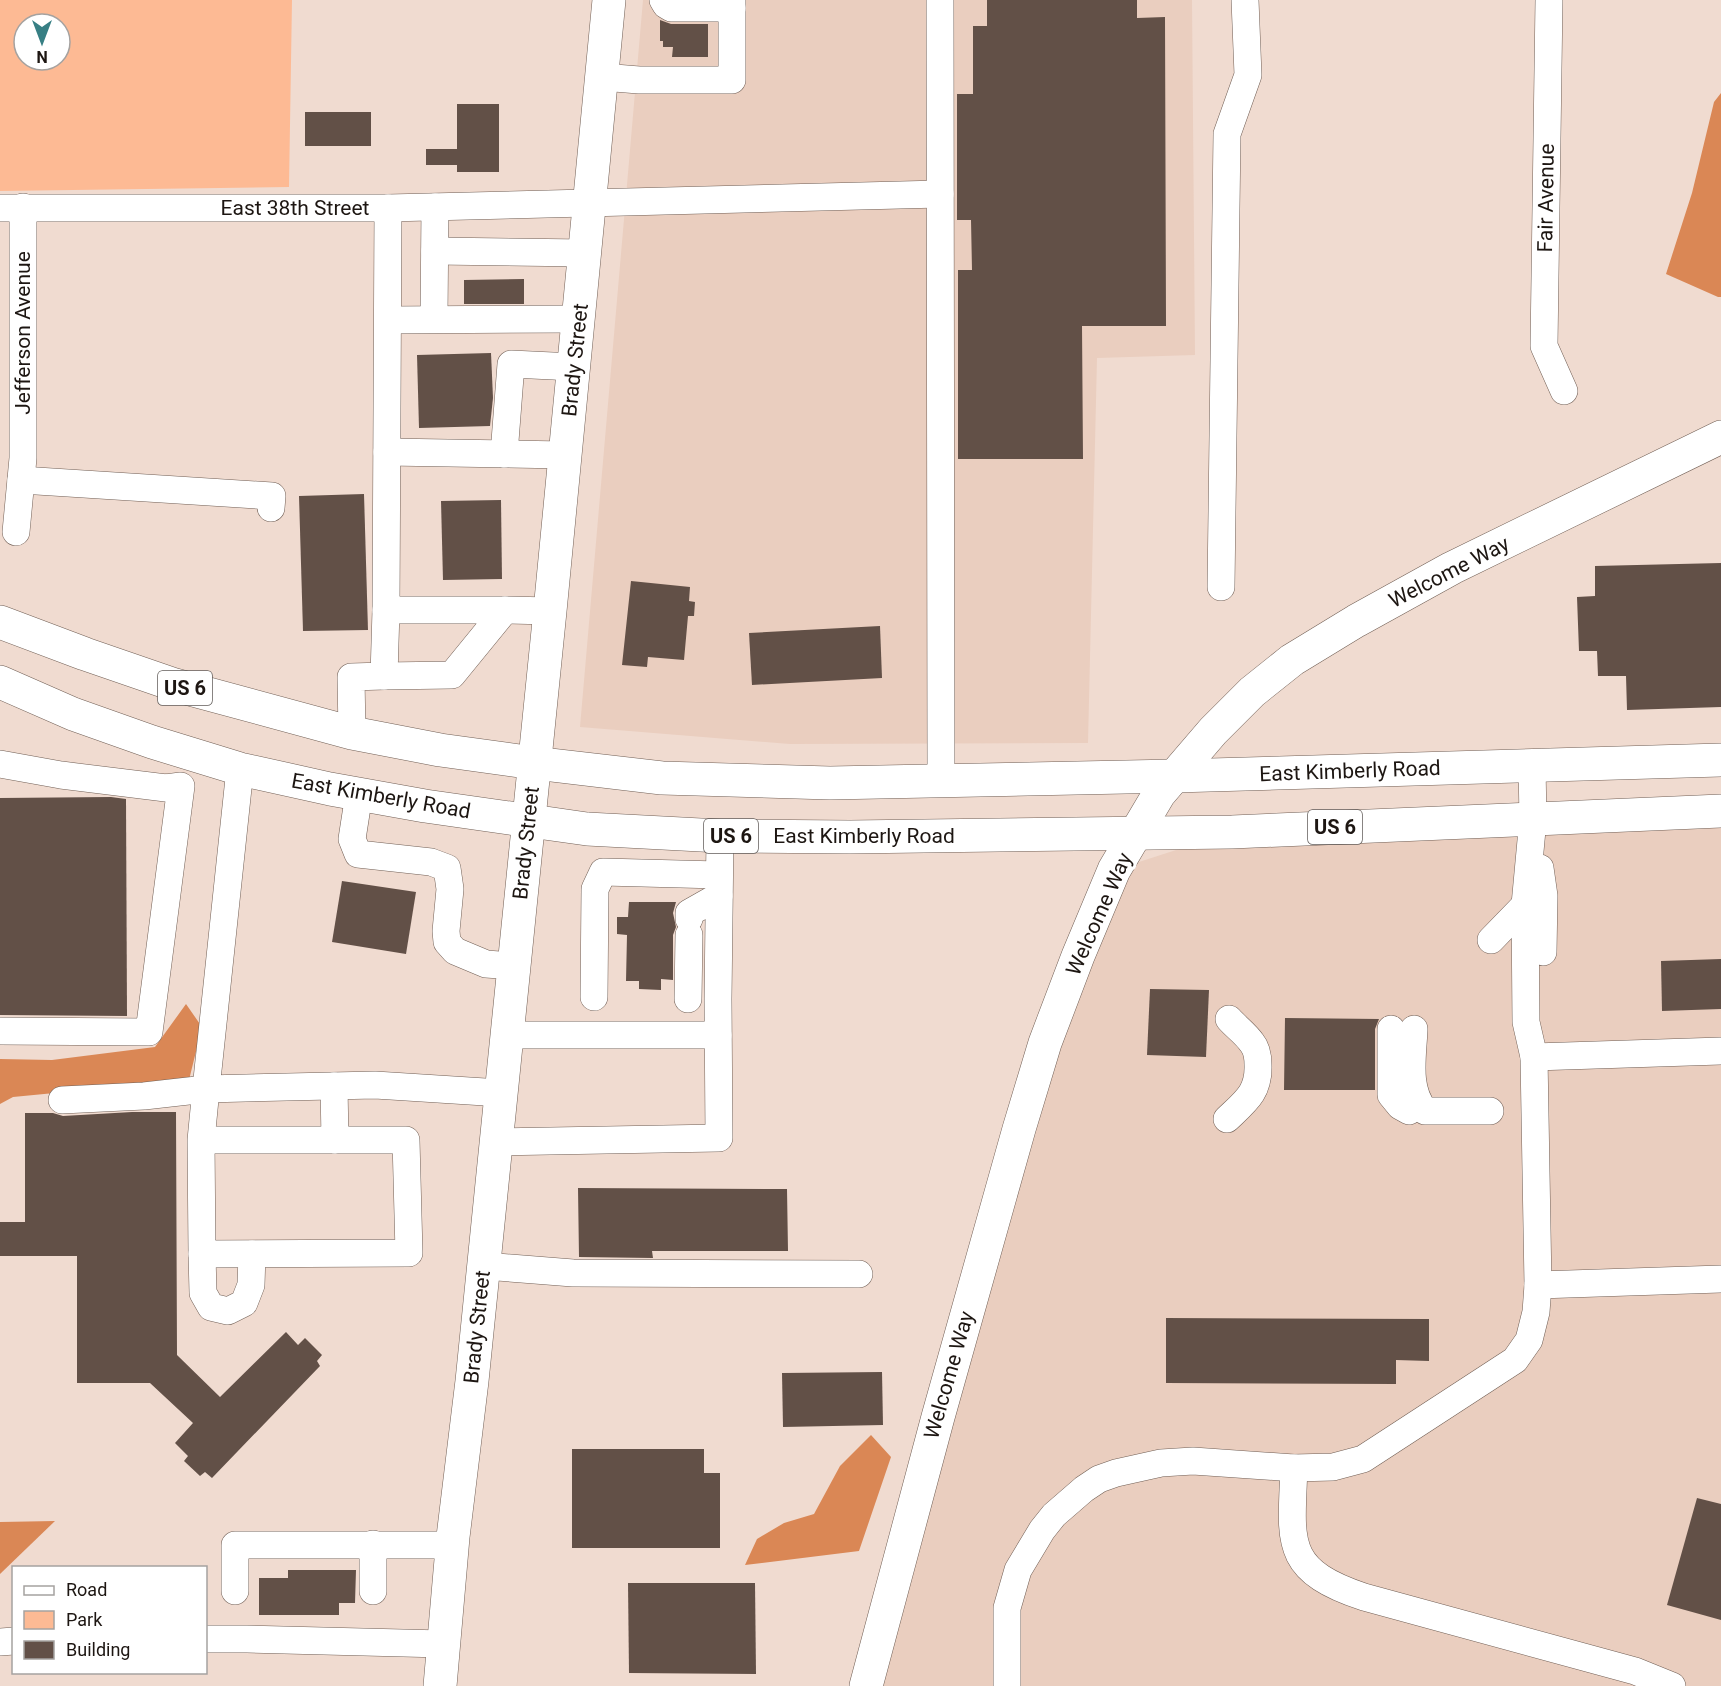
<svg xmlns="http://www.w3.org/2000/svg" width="1721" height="1686" font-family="Roboto,sans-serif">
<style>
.built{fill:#eacebf}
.green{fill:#fdba94;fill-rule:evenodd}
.forest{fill:#da8755}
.building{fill:#625047}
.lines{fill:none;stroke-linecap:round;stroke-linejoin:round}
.minor-casing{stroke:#715f55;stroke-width:28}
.major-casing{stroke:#715f55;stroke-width:34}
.highway-casing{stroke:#715f55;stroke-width:34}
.minor{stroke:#fff;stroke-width:27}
.major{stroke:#fff;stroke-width:33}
.highway{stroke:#fff;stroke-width:33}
.labels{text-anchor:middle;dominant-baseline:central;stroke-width:6;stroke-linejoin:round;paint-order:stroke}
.shield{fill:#fff;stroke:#615c59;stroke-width:1.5}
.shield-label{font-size:20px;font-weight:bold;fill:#1d1612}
.street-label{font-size:21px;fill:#1d1612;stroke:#fff}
</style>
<rect width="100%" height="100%" fill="#f0dbd0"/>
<!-- built -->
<g class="built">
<polygon points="643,0 1192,0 1195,355 1097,358 1088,743 790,744 580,727"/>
<polygon points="1721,811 1721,1686 866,1686 1114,870 1232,832"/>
</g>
<!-- green -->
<path class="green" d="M 0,0 L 292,0 L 289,187 L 0,191 ZM 24,24 L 60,24 L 60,60 L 24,60 Z"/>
<!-- forest -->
<g class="forest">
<polygon points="1721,93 1721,297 1718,297 1666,274 1692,193 1714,102"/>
<polygon points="186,1004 202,1027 189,1080 13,1097 0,1104 0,1059 52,1060 155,1047"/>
<polygon points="871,1435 891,1457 859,1551 745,1565 757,1539 784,1523 814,1514 840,1466"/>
<polygon points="55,1521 0,1574 0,1522"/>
</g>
<!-- building -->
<g class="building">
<polygon points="987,0 1137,0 1137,18 1165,17 1166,326 1082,326 1083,459 958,459 958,270 972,270 971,220 957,220 957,94 973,94 973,26 987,26"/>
<polygon points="660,20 671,24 708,24 708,57 672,57 673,47 663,47 663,41 660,41"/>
<polygon points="457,104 499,104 499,172 457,172 457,165 426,165 426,149 457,149"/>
<rect x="305" y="112" width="66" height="34"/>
<polygon points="524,279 524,304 464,304 464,280"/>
<polygon points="491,353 493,398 490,426 419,428 417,355"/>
<polygon points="364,494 368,630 303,631 299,496"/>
<polygon points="501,500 502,579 443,580 441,501"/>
<polygon points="1721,563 1721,707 1627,710 1626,676 1598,676 1597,651 1579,651 1577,597 1595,596 1595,566"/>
<polygon points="631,581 690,587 689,601 695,602 694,616 688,616 684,660 648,657 647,667 622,665"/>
<polygon points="880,626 882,678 752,685 749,633"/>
<polygon points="111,797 126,799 127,1016 0,1015 0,798"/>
<polygon points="342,881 416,892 406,954 332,942"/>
<polygon points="629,902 676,902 673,913 676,927 673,935 673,980 661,979 661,990 639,989 639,981 626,981 627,935 617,934 617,917 628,917"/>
<polygon points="1721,959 1721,1009 1662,1011 1661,961"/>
<polygon points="1150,989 1209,990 1206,1057 1147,1055"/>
<polygon points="1285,1018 1379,1019 1375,1029 1375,1090 1284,1090"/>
<polygon points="132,1112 176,1112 177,1355 220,1397 286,1332 298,1345 305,1338 322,1355 317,1361 320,1366 212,1478 205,1472 200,1476 184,1461 188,1456 175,1443 193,1423 150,1383 77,1383 77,1256 0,1256 0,1222 25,1222 25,1113 53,1113 63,1116"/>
<polygon points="578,1188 787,1189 788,1251 652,1251 653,1258 579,1257"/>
<polygon points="1166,1318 1429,1319 1429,1361 1396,1360 1396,1384 1166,1383"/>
<polygon points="882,1372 883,1425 783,1427 782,1373"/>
<polygon points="572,1449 704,1449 704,1473 720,1473 720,1548 572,1548"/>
<polygon points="1697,1498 1721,1504 1721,1620 1667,1605"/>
<polygon points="288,1570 356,1570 355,1603 339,1603 339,1615 259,1615 259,1578 288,1578"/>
<polygon points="628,1583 755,1583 756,1674 629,1673"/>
</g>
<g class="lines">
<defs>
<g id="minor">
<polyline points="663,0 666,5 671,8 732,8"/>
<polyline points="940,0 941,781"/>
<polyline points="1549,0 1544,346 1564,391"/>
<polyline points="602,77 639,80 732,80 732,0"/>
<polyline points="0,208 388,208 940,194"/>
<polyline points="435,251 585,253"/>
<polyline points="434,319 435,207"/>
<polyline points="388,320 579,319"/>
<polyline points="387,452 565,455"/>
<polyline points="504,454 511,364 574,367"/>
<polyline points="21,480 272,496 271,508"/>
<polyline points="16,532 23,458 23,207"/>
<polyline points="1221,587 1227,134 1248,75 1245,0"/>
<polyline points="505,610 550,611"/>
<polyline points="384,676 452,675 505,610 386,610"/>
<polyline points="352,733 351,677 384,676 386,610 388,208"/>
<polyline points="0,764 61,775 166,788 181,786 149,1032 0,1031"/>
<polyline points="240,769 206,1089 375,1085 501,1093"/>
<polyline points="359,794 352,839 358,854 431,862 447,868 450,889 446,931 447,942 455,951 486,964 514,966"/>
<polyline points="1540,868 1544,896 1543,952"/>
<polyline points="689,919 689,913 719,896"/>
<polyline points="1491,940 1525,905"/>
<polyline points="594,997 595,889 603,872 719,875"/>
<polyline points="688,999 689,935"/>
<polyline points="1391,1029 1391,1095 1400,1106 1409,1111"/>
<path d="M 1414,1029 C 1413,1056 1406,1089 1425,1111 L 1490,1111"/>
<polyline points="507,1035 718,1035"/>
<polyline points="1534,1057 1721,1051"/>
<polyline points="334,1086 335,1140"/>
<polyline points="62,1100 144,1096 206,1089 201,1140 202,1254 409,1253 406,1140 201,1140"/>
<path d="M 1227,1119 C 1246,1101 1259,1092 1258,1065 C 1258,1057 1257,1049 1252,1043 C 1246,1034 1236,1027 1229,1019"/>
<polyline points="496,1142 719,1138 718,999 720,836"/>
<polyline points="202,1254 203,1293 211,1307 228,1311 244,1303 251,1285 252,1254"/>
<polyline points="484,1266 573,1273 859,1274"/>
<polyline points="1538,1285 1721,1279"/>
<path d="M 1294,1468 C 1291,1543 1283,1570 1364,1597 L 1635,1671 L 1672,1686"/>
<polyline points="235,1591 235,1545 452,1545"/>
<polyline points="373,1591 373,1544"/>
<polyline points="206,1639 247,1639 443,1644"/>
<polyline points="0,1642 14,1641"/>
<polyline points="1007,1686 1007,1608 1018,1570 1042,1530 1054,1515 1084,1489 1099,1479 1116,1473 1161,1463 1193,1461 1294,1468 1333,1467 1363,1459 1515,1360 1529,1340 1536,1312 1538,1285 1534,1057 1526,1022 1525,905 1533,819 1532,766"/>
</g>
<g id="major">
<polyline points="0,622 85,654 175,685 352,733 440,750 534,763 662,778 830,783 1175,776 1721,760"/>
<polyline points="0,682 73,714 152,742 240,769 330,789 425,806 587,829 720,836 850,837 1232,832 1721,811"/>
</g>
<g id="highway">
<polyline points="440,1686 453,1537 472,1381 550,611 609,0"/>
<polyline points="866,1686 938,1417 1019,1129 1045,1043 1078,956 1114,870 1159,794 1213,731 1252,692 1292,660 1356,621 1452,568 1721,437"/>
</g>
</defs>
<!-- minor casing -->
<use href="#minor" class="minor-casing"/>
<!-- major casing -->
<use href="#major" class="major-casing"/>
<!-- highway casing -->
<use href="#highway" class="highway-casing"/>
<!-- minor -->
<use href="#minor" class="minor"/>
<!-- major -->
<use href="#major" class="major"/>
<!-- highway -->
<use href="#highway" class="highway"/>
</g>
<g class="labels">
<!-- shield labels -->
<g class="shield">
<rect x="158" y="671" width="54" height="34" rx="4.5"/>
<rect x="1308" y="810" width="54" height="34" rx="4.5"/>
<rect x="704" y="819" width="54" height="34" rx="4.5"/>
</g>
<g class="shield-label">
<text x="185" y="688">US 6</text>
<text x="1335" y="827">US 6</text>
<text x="731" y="836">US 6</text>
</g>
<!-- street labels -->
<g class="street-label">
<text transform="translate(1546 198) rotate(-89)">Fair Avenue</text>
<text x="295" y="208">East 38th Street</text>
<text transform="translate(23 333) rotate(-90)">Jefferson Avenue</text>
<text transform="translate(575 360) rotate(-84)">Brady Street</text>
<text transform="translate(1449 572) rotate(-27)">Welcome Way</text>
<text transform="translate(1350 771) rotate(-2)">East Kimberly Road</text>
<text transform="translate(381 796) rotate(10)">East Kimberly Road</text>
<text x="864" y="836">East Kimberly Road</text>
<text transform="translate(526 843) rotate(-84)">Brady Street</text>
<text transform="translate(1099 914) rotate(-66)">Welcome Way</text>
<text transform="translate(477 1327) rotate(-84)">Brady Street</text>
<text transform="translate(949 1375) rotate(-74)">Welcome Way</text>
</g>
</g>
<!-- legend -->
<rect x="12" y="1566" width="195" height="108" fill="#ffffff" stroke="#a5a2a0" stroke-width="1.5"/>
<rect x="24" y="1586" width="30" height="9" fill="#ffffff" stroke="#a5a2a0" stroke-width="1.5"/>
<text x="66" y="1596" font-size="18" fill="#1d1612">Road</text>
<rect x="24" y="1611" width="30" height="18" fill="#fdba94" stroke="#a5a2a0" stroke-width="1.5"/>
<text x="66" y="1626" font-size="18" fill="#1d1612">Park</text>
<rect x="24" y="1641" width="30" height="18" fill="#625047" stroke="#a5a2a0" stroke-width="1.5"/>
<text x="66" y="1656" font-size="18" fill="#1d1612">Building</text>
<!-- north arrow -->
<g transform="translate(42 42) rotate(180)"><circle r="28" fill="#ffffff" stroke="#a5a2a0" stroke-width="1.5"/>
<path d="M0-4.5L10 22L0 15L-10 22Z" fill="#377f84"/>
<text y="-9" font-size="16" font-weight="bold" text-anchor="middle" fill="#1d1612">N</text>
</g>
</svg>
